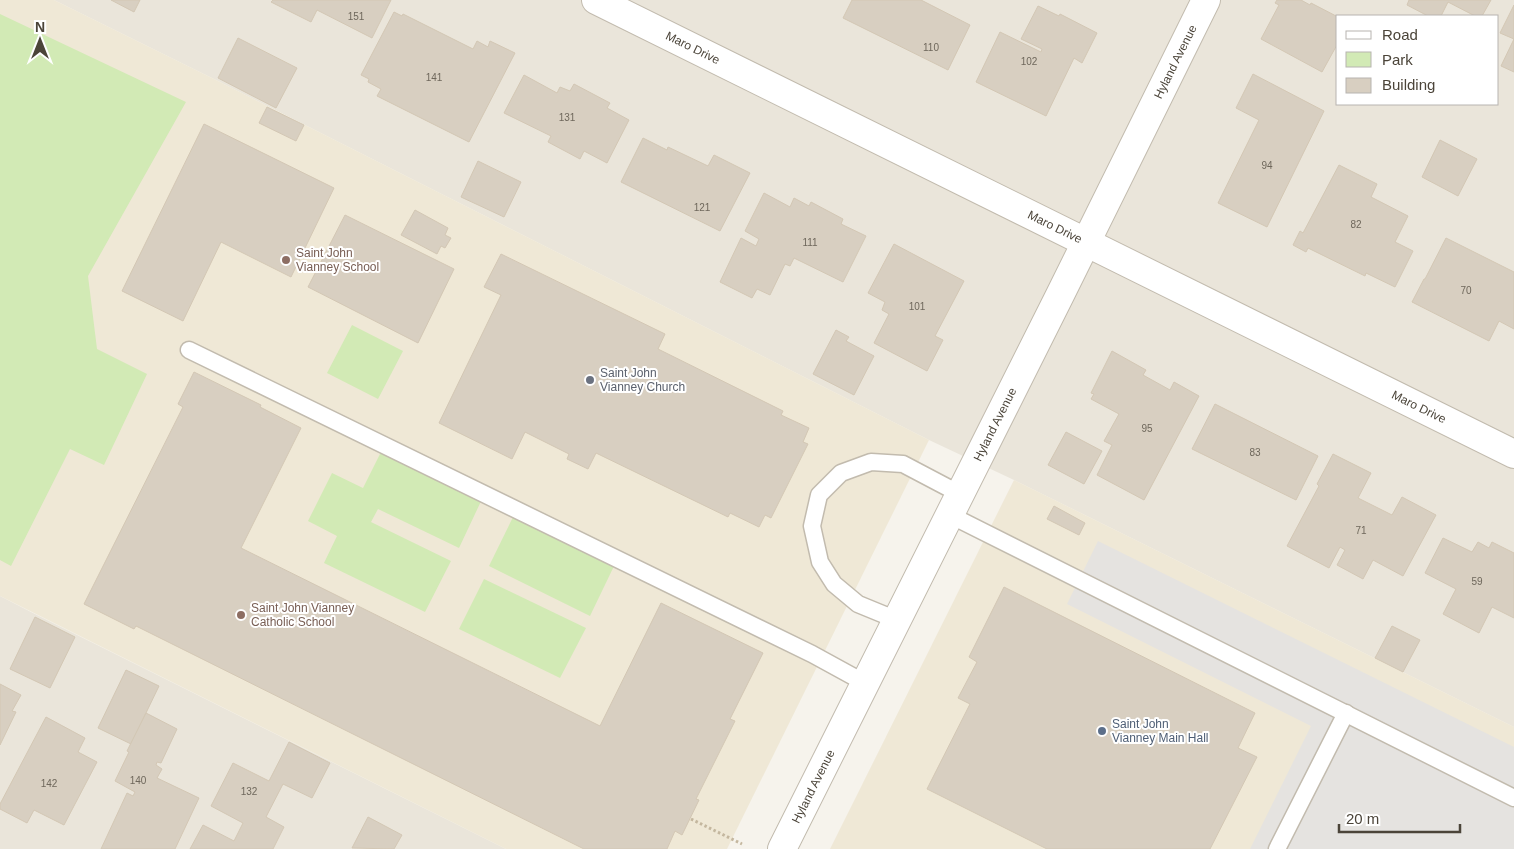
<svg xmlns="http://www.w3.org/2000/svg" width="1514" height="849" font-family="Arial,sans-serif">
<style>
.residential{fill:#eae5da;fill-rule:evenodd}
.education{fill:#efe8d6}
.green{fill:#d2eab5}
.parking{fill:#e5e3e0}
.building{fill:#d8cfc1;stroke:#d3c7b4}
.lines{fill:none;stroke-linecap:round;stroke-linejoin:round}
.lane-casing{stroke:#c2bbae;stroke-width:19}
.street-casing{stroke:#c2bbae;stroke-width:30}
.path{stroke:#c4b79f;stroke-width:3;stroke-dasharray:2.5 2.5;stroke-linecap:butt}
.lane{stroke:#fff;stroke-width:16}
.street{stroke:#fff;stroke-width:28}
.education-dot{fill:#8d6e63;stroke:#fff;stroke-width:2}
.worship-dot{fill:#6b7280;stroke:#fff;stroke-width:2}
.service-dot{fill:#5c6f8a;stroke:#fff;stroke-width:2}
.labels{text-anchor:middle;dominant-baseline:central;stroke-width:4;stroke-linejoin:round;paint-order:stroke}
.number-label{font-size:10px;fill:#6e675b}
.street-label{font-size:12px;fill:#4b4439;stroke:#fff}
.education-label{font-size:12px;fill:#785e54;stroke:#fff;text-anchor:start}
.worship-label{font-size:12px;fill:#5b616d;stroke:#fff;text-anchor:start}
.service-label{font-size:12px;fill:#4e5e75;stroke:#fff;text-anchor:start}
</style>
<rect width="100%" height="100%" fill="#f6f3ec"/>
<!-- residential -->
<g class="residential">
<path d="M 54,0 L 1514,0 L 1514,727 L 1014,480 L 929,440 L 216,80 ZM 1338,16 L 1498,16 L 1498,104 L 1338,104 Z"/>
<polygon points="0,596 29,611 506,849 0,849"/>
</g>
<!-- education -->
<g class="education">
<polygon points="0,0 54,0 216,80 929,440 727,849 506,849 0,596"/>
<polygon points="1014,480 1514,727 1514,849 830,849"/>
</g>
<!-- green -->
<g class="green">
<polygon points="0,14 186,102 88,276 97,349 147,374 104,465 70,449 11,566 0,560"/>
<polygon points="352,325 403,351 378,399 327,373"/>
<polygon points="383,448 483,497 459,548 378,509 371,522 451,561 425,612 324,563 337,536 308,521 332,473 363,488"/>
<polygon points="514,515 615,564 590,616 489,566"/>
<polygon points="484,579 586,628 560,678 459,629"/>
</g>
<!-- parking -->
<polygon class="parking" points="1098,541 1514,747 1514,849 1250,849 1311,726 1067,604"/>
<!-- building -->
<g class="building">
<polygon points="111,0 140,0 134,12"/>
<polygon points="273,0 391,0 372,38 317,10 311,22 271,2"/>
<polygon points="852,0 921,0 970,25 948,70 843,18"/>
<polygon points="1277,0 1301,0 1310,5 1311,3 1338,17 1338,43 1322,72 1261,39 1279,5 1275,3"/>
<polygon points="1409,0 1491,0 1482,16 1475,16 1448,2 1441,16 1428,16 1407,5"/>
<polygon points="1514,5 1514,72 1501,66 1514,39 1500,33"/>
<polygon points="1038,6 1059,16 1060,14 1097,33 1082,63 1074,58 1046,116 976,82 1000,32 1041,52 1042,49 1021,39"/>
<polygon points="394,12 402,16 403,14 473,49 477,41 488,47 490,41 515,53 469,142 377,96 381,89 368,82 369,79 361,75"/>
<polygon points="238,38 297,68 276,108 218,78"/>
<polygon points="1253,74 1324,111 1267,227 1218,203 1259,120 1236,108"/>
<polygon points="524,75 557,93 560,87 570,91 574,84 610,103 607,108 629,120 607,163 584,151 580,159 548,142 551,136 504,113"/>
<polygon points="267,107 304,125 296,141 259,123"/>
<polygon points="204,124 334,188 291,277 221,242 183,321 122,291"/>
<polygon points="643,138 667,150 668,147 708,166 714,155 750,173 720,231 621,182"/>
<polygon points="1440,140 1477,159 1458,196 1422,177"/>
<polygon points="478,161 521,182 504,217 461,197"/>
<polygon points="1339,165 1377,184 1371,197 1408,216 1395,242 1413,251 1395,287 1366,273 1365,276 1308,248 1306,252 1293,245 1300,231 1303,233"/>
<polygon points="764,193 790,207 794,198 809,206 811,202 843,219 841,224 866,236 843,282 794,258 790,266 785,264 770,295 757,289 752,298 720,282 741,238 756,246 759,239 745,231"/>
<polygon points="415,210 448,228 445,235 451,238 445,248 441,246 437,254 401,235"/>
<polygon points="345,215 454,269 418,343 308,287"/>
<polygon points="1446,238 1514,272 1514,329 1499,321 1489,341 1412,302 1424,279 1425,279"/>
<polygon points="894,244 964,281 935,336 943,340 927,371 874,343 889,314 882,310 885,302 868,293"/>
<polygon points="501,254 665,334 658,349 783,411 781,415 809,428 803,442 808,444 771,518 765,515 759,527 730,513 728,517 596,453 588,469 567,459 569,454 525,432 512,459 439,423 501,295 484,287"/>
<polygon points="836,330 849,337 846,341 874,356 854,395 813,374"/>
<polygon points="1112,351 1146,370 1143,375 1170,390 1174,382 1199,396 1144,500 1097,475 1112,445 1104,441 1119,414 1091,399 1094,394 1091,393"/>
<polygon points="194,372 261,405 260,407 301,428 241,548 600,726 661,603 763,653 730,719 735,721 696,799 699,800 682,835 675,831 667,849 584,849 136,626 134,629 84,604 183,407 178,404"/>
<polygon points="1215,404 1318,456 1296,500 1192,449"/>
<polygon points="1066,432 1102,451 1084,484 1048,465"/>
<polygon points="1333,454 1371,473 1358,498 1392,515 1402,497 1436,515 1403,576 1373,560 1363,579 1337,565 1345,550 1340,547 1329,568 1287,546 1319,486 1317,484"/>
<polygon points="1054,506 1085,523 1079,535 1047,519"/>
<polygon points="1443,538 1472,552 1478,542 1489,548 1492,542 1514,553 1514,618 1492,607 1479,633 1443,614 1456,589 1425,573"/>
<polygon points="1004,587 1255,713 1238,748 1257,757 1210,849 1047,849 927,789 970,704 958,698 977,662 969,657"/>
<polygon points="35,617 75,637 50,688 10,669"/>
<polygon points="1392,626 1420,640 1403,672 1375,658"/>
<polygon points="126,670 159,686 131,744 98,728"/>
<polygon points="0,684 21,695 12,711 16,712 0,745"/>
<polygon points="146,713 177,729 161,763 157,762 156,765 162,769 157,778 199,798 175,849 101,849 127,793 133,796 135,792 115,781 129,752 127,751"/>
<polygon points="46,717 85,738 78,752 97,762 64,825 34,810 27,823 0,809 0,804"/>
<polygon points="289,742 330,763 312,798 283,784 266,817 284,827 273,849 190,849 203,825 234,841 243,823 211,806 233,763 269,781"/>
<polygon points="368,817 402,835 394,849 352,848"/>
</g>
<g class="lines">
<defs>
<g id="lane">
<polyline points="189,350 812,654 865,683"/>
<polyline points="950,515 1514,798"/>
<polyline points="897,620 858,604 834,584 820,562 812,526 819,495 841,473 871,462 903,464 960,494"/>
<polyline points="1277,849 1346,713"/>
</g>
<g id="street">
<path id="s1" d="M 596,0 L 1514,454"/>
<path id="s2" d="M 782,849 L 1060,295 L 1206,0"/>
</g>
</defs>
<!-- lane casing -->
<use href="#lane" class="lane-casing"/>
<!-- street casing -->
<use href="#street" class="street-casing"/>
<!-- path -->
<polyline class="path" points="691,819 742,844"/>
<!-- lane -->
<use href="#lane" class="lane"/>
<!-- street -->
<use href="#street" class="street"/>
</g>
<!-- markers -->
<g class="education-dot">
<circle cx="286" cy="260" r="5"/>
<circle cx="241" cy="615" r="5"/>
</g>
<circle class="worship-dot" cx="590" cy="380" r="5"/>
<circle class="service-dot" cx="1102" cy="731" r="5"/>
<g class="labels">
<!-- number labels -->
<g class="number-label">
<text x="356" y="16">151</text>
<text x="931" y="47">110</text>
<text x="1029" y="61">102</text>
<text x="434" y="77">141</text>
<text x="567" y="117">131</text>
<text x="1267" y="165">94</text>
<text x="702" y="207">121</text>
<text x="1356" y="224">82</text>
<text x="810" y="242">111</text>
<text x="1466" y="290">70</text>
<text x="917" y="306">101</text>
<text x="1147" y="428">95</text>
<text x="1255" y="452">83</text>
<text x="1361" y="530">71</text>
<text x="1477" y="581">59</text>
<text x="138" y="780">140</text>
<text x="49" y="783">142</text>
<text x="249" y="791">132</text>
</g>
<!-- street labels -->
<g class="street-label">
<text stroke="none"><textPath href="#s1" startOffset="108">Maro Drive</textPath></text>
<text stroke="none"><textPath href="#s2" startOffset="880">Hyland Avenue</textPath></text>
<text stroke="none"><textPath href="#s1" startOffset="512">Maro Drive</textPath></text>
<text stroke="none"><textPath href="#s1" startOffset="918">Maro Drive</textPath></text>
<text stroke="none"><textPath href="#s2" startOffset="475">Hyland Avenue</textPath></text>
<text stroke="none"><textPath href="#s2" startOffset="70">Hyland Avenue</textPath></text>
</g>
<!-- education labels -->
<g class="education-label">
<text x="296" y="253">Saint John<tspan x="296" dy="14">Vianney School</tspan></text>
<text x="251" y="608">Saint John Vianney<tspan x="251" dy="14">Catholic School</tspan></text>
</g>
<!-- worship labels -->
<g class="worship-label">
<text x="600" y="373">Saint John<tspan x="600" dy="14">Vianney Church</tspan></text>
</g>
<!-- service labels -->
<g class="service-label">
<text x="1112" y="724">Saint John<tspan x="1112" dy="14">Vianney Main Hall</tspan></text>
</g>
</g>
<!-- legend -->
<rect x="1336" y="15" width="162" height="90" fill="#ffffff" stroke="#b7b4b0"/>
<rect x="1346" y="31" width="25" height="8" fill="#ffffff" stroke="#b7b4b0"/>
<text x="1382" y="40" font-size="15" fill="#4b4439">Road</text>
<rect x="1346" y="52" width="25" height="15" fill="#d2eab5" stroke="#b7b4b0"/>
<text x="1382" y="65" font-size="15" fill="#4b4439">Park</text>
<rect x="1346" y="78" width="25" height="15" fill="#d8cfc1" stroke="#b7b4b0"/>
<text x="1382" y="90" font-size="15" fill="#4b4439">Building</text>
<!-- north arrow -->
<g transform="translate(40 40)" stroke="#ffffff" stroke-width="4" paint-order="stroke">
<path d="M0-4L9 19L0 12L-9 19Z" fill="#4b4439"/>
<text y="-8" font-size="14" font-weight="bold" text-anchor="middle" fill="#4b4439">N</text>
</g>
<!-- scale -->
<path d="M1339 824v8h121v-8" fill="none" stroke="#4b4439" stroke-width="2.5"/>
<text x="1346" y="824" font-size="15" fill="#4b4439" stroke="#ffffff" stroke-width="4" paint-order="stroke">20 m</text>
</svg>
